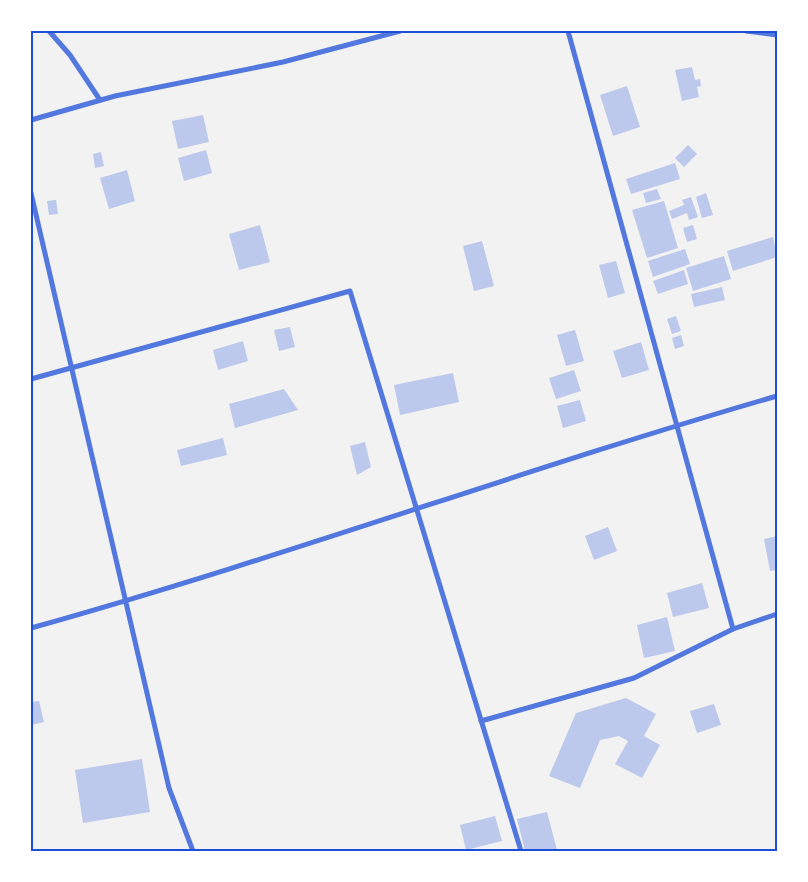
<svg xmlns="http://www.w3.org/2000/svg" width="808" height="882" font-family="'Archivo Narrow',sans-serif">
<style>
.building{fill:#bdc9ec}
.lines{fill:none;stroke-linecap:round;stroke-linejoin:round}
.minor{stroke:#5277de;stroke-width:5}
.neatline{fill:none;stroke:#1d4ed8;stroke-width:2}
</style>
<rect width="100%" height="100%" fill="#f2f2f2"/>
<!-- building -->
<g class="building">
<polygon points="692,67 695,80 700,79 701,86 697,87 699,97 682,101 675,70"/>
<polygon points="627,86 640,127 613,136 600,95"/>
<polygon points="203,115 209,142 178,149 172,121"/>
<polygon points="688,145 697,154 684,167 675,158"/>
<polygon points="206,150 212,173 184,181 178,158"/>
<polygon points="101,152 104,166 95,168 93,154"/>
<polygon points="675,163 680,179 631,194 626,179"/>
<polygon points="127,170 135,201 109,209 100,178"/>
<polygon points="657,189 661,199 646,203 643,193"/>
<polygon points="706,193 713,215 702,218 696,197"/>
<polygon points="691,197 698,217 689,220 687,213 672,219 669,211 684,205 682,200"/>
<polygon points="56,200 58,214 49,215 47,201"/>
<polygon points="664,201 678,248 647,258 632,210"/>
<polygon points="260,225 270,262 239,270 229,234"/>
<polygon points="693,225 697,239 687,242 683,228"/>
<polygon points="773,237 777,257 733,271 727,251"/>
<polygon points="482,241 494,286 474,291 463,246"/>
<polygon points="685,249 690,264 653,277 648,261"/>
<polygon points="724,256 731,279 693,291 686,268"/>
<polygon points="616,261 625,293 608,298 599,265"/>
<polygon points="684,270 688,284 658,294 653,281"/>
<polygon points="722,287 725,300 694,307 691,294"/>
<polygon points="676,316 681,331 672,334 667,319"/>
<polygon points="290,327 295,347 279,351 274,330"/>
<polygon points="575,330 584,361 566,366 557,335"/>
<polygon points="681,335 684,346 675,349 672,338"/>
<polygon points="243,341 248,361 218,370 213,350"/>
<polygon points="641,342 649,370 622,378 613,351"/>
<polygon points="574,370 581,391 556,399 549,378"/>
<polygon points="453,373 459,402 400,415 394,385"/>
<polygon points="284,389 298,410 235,428 229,404"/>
<polygon points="580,400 586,421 563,428 557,406"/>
<polygon points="223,438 227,455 181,466 177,450"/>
<polygon points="365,442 371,467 357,475 350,446"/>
<polygon points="608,527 617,551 594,560 585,536"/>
<polygon points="777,536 777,570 770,571 764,539"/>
<polygon points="702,583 709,608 673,617 667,593"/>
<polygon points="667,617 675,651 644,658 637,625"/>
<polygon points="626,698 656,714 644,736 660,745 642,778 615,764 628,741 619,736 600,740 580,788 549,776 576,713"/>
<polygon points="39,701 44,722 31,725 31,702"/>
<polygon points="714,704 721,725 697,733 690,711"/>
<polygon points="142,759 150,812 83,823 75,770"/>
<polygon points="547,812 557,850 525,851 517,819"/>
<polygon points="495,816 502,841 466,850 460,825"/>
</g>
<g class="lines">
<!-- minor -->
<g class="minor">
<polyline points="49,31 70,55 100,100"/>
<polyline points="568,31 733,629"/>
<polyline points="746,31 777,35"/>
<polyline points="31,120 115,96 283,62 400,31"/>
<polyline points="31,193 169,788 193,851"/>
<polyline points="31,379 350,291 521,851"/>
<path d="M 31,628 C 282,558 527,468 777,396"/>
<polyline points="481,721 634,678 733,629 777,614"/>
</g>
</g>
<!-- border -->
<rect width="808" height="882" fill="none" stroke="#ffffff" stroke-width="65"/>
<rect x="32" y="32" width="744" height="818" class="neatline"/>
</svg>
